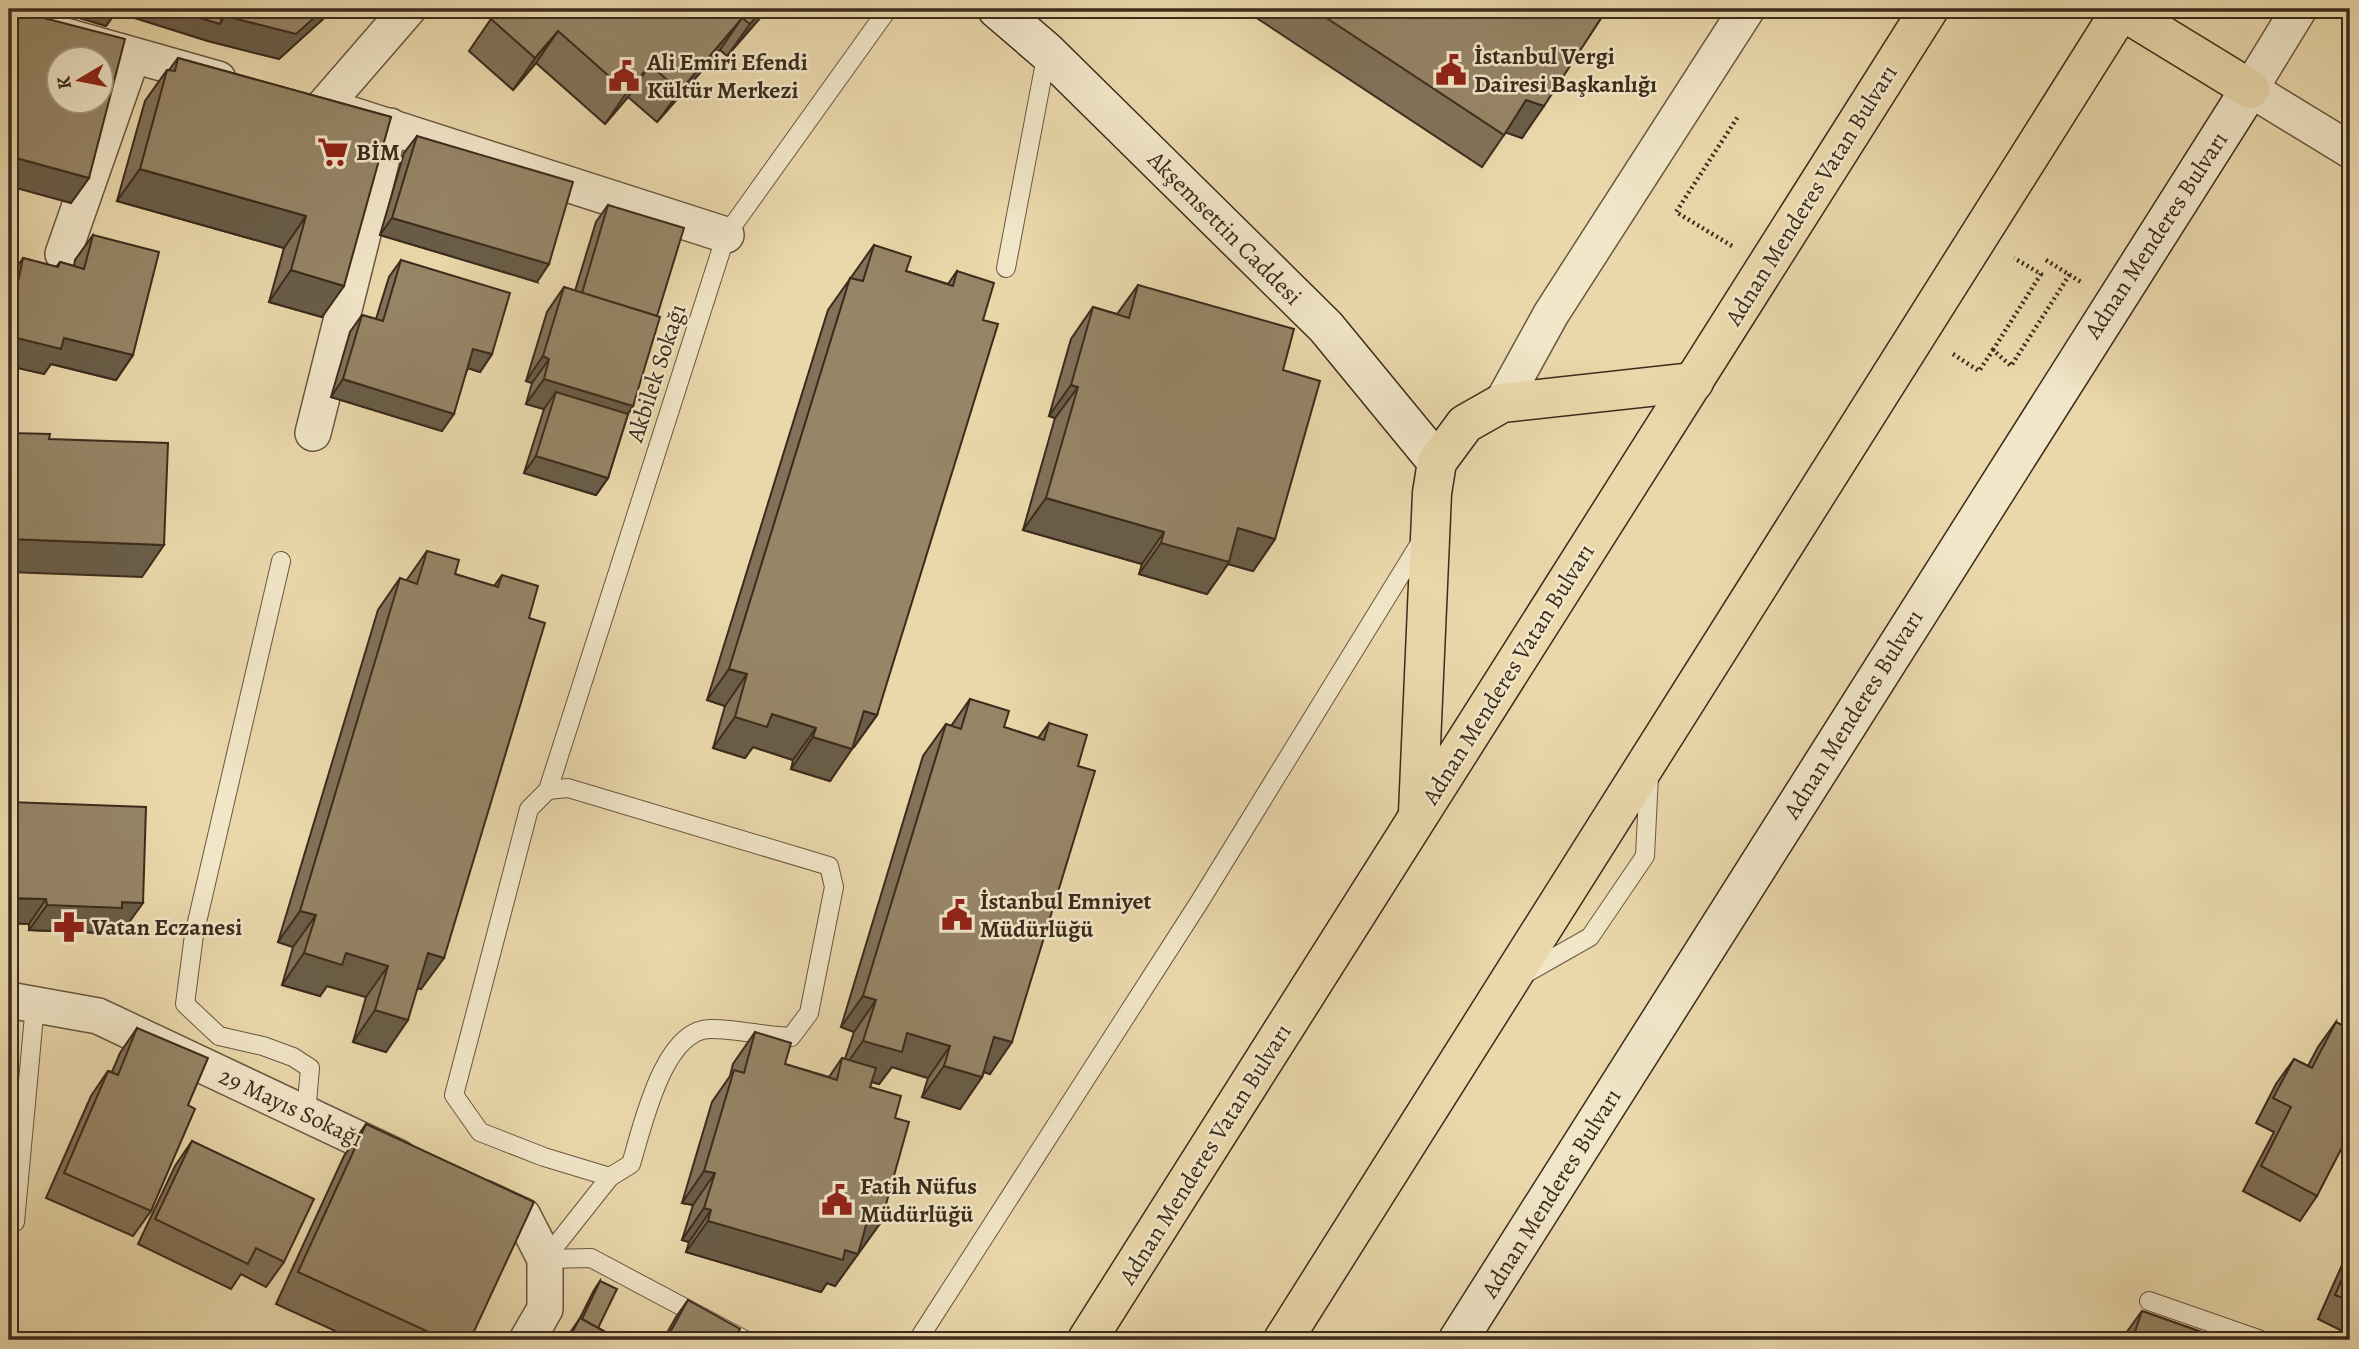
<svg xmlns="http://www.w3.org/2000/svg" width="2359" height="1349" font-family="Alegreya,serif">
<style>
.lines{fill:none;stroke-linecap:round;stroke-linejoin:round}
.service-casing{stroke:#685640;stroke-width:20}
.minor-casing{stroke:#685640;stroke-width:38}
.secondary-casing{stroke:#3c2b1d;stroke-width:41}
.primary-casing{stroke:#3c2b1d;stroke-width:41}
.path{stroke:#3c2b1d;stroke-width:4.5;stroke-dasharray:2 3.5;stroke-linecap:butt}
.service{stroke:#f1e6c8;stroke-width:18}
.minor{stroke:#f1e6c8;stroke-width:35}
.secondary{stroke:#f1e6c8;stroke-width:38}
.primary{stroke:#ead8ab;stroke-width:38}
.wall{fill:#817259;stroke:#3c2b1d;stroke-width:2}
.shaded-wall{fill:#695d48;stroke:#3c2b1d;stroke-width:2}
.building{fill:#968567;stroke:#3c2b1d;stroke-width:2;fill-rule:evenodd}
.labels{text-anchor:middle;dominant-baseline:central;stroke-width:5;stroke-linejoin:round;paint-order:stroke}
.poi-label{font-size:24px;font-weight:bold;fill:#3c2b1d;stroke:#f1e6c8;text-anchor:start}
.street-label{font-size:24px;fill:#3c2b1d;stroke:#f1e6c8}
</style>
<rect width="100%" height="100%" fill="#ead8ab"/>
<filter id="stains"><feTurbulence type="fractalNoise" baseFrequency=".00286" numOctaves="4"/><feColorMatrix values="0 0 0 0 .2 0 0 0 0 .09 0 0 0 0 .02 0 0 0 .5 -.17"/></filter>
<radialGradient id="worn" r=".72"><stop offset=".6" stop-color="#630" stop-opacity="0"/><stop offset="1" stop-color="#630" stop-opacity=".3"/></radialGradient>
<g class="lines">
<defs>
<g id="service">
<polyline points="1006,268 1047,52"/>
<polyline points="281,561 194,935 185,1004 219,1036 263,1046 293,1057 310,1068 306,1114"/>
<path d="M 568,788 L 829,866 L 834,887 L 809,1013 L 791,1037 C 764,1036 737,1029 711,1029 C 663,1028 642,1129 631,1164 L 610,1177 L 544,1157 L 480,1132 L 454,1095 L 529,809 L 548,790 Z"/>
<polyline points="548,790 726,235 888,9"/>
<polyline points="1523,975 1590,937 1645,856 1649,776"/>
<polyline points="15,1222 35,1005"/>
<polyline points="545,1259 591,1258 745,1340"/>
<polyline points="545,1259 610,1177"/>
<polyline points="2149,1301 2261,1340"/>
<polyline points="918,1340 1200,901 1422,540"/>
</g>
<g id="minor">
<polyline points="2299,9 2250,89 2350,150"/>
<polyline points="9,20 218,79"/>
<polyline points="324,106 408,9"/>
<polyline points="343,112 726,235"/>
<polyline points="63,254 132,57"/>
<polyline points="1502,403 1551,314 1747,9"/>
<polyline points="313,433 390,126"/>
<polyline points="9,1000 98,1016 399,1158"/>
<polyline points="484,1198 523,1216 545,1259 545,1309 527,1340"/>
</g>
<g id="secondary">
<polyline points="997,9 1047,52 1326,327 1437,462"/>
<polyline points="1458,1340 2250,89"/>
</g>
<g id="primary">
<polyline points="2121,10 2250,89"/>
<polyline points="1418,813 1432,493 1437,462 1465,424 1502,403 1694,382"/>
<polyline points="1087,1340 1929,9"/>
<polyline points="1283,1340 2122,9"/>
</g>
</defs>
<!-- service casing -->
<use href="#service" class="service-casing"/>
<!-- minor casing -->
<use href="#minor" class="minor-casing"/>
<!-- secondary casing -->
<use href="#secondary" class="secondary-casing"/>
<!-- primary casing -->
<use href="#primary" class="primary-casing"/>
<!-- path -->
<g class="path">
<polyline points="1732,246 1676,212 1739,115"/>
<polyline points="2046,260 2081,282"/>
<polyline points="1993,350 2041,274 2014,258"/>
<polyline points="1953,354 1979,371 1993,350 2011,366 2070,274"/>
</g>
<!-- service -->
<use href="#service" class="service"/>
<!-- minor -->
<use href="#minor" class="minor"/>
<!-- secondary -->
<use href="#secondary" class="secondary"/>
<!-- primary -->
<use href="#primary" class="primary"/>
</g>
<!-- wall -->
<g class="wall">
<polygon points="51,9 334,9 279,59 208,41 116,12 106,26"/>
<polygon points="501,9 768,9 727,56 720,50 657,122 628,97 605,124 536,63 513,90 469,51 491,19"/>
<polygon points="1243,9 1607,9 1522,138 1506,132 1482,167"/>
<polygon points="178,58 391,117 322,317 269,302 284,248 117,201 145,101 167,70 169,70"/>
<polygon points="417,136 537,282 380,235 404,153"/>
<polygon points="608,205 657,316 633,406 628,414 608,478 596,495 524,473 544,409 526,404 532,383 526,381 547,312 564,287 575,291 596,222"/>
<polygon points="93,235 133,355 116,380 51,364 44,374 9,366 9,279 23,258 56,267 60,262 74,266 75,260"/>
<polygon points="874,245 906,271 948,284 957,271 983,320 877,715 854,747 853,746 830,781 791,769 793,760 753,747 745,758 713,748 725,706 707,700 828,310"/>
<polygon points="401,260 492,354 480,372 468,368 442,431 331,397 350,332 362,315 376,319 389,277"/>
<polygon points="1138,285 1283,370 1275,539 1253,571 1228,564 1207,594 1139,574 1142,564 1023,530 1055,418 1049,416 1071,339 1093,307 1117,314"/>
<polygon points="427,551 455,574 494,586 502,575 421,989 418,988 386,1052 353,1042 366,997 327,986 320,996 282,985 293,947 278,942 378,610 400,578 406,581"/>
<polygon points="970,699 1004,727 1038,738 1049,723 1078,766 990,1074 984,1072 982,1077 960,1109 922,1097 928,1078 892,1067 879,1084 872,1082 870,1087 895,1118 881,1222 835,1286 827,1283 821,1292 686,1252 689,1242 682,1240 693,1205 682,1203 712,1102 730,1076 733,1064 755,1032 785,1064 829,1077 842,1058 845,1059 854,1032 841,1027 923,756 946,724 951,726"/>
<polygon points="9,802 125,928 109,927 104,933 29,930 29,924 9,923"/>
<polygon points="2336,1022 2317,1196 2300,1221 2243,1191 2274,1132 2256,1123 2276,1084 2294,1059 2308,1066 2318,1047"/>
<polygon points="137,1028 188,1105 151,1211 133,1236 46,1198 91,1096 108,1071 112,1072 120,1053"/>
<polygon points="366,1124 470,1340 355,1340 276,1304 344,1156"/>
<polygon points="192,1141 284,1262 266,1287 241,1274 231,1289 138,1244 175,1166"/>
<polygon points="2350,1250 2350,1335 2318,1319 2346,1256"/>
<polygon points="600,1281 598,1328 620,1340 565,1340 580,1318 594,1290"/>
<polygon points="688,1300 734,1340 663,1340 676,1317"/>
<polygon points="2142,1311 2224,1340 2121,1340"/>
</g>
<!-- shaded-wall -->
<g class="shaded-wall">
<polygon points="51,9 171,9 220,24 225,16 334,9 279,59 208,41 116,12 106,26"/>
<polygon points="763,9 768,9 727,56 750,24"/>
<polygon points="742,18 720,50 657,122 680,91"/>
<polygon points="558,31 536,63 513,90 535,58"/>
<polygon points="650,65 628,97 605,124 627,92"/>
<polygon points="1526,100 1544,106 1522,138 1504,132"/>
<polygon points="9,156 89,178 71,203 9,186"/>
<polygon points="140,169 306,216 284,248 117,201"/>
<polygon points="392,218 549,264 537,282 380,235"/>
<polygon points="291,270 344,286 322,317 269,302"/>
<polygon points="9,336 64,338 133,355 116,380 51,364 44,374 9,366"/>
<polygon points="473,349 492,354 480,372 461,366"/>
<polygon points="543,356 549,359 532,383 526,381"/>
<polygon points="343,379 454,414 442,431 331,397"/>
<polygon points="544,379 633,406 616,431 556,392 544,409 526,404"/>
<polygon points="1071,385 1078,387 1055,418 1049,416"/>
<polygon points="536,456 608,478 596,495 524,473"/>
<polygon points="1046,498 1164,532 1142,564 1023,530"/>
<polygon points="1238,528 1275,539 1253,571 1228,564 1207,594 1139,574 1161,543"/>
<polygon points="9,539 164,545 142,577 9,572"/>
<polygon points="729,669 747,674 725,706 707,700"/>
<polygon points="864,711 877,715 854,747 841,742"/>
<polygon points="772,714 816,728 793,760 753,747 745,758 713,748 735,717"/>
<polygon points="813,737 852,749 830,781 791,769"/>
<polygon points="9,898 46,899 29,924 9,923"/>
<polygon points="122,902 143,903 125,928 109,927 104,933 29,930 47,905"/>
<polygon points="300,911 316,915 293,947 278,942"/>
<polygon points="304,953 346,953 388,966 366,997 327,986 320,996 282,985"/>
<polygon points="428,953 444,958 421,989 406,985"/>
<polygon points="863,996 876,1000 854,1032 841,1027"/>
<polygon points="375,1010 408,1020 386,1052 353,1042"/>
<polygon points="907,1033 950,1046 928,1078 892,1067 879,1084 841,1072 863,1041"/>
<polygon points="994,1037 1012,1042 990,1074 972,1068"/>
<polygon points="944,1066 982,1077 960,1109 922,1097"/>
<polygon points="704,1171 715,1173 693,1205 682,1203"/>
<polygon points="704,1208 711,1210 689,1242 682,1240"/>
<polygon points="868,1218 881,1222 858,1254 845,1250"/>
<polygon points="708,1221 845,1250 858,1254 835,1286 827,1283 821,1292 686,1252"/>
</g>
<!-- building -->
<g class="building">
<path d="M 9,9 L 125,39 L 89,178 L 9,156 ZM 60,60 L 102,60 L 102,102 L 60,102 Z"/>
<polygon points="171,9 224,9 220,24"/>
<polygon points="227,9 324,9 296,34 225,16"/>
<polygon points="501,9 763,9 750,24 742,18 680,91 650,65 627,92 558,31 535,58 491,19"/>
<polygon points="1313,9 1607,9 1544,106 1526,100 1504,135"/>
<polygon points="178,58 391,117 344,286 291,270 306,216 140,169 167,70 175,71"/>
<polygon points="417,136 573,182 549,264 392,218"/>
<polygon points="608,205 684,228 657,316 582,293"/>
<polygon points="93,235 159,252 133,355 64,338 61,349 9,336 9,285 17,287 23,258 58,267 60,262 84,269"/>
<polygon points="874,245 911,257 906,271 953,286 957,271 994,283 983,320 998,324 877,715 864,711 852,749 813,737 816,728 772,714 767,727 735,717 747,674 729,669 850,278 863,281"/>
<polygon points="401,260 510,293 492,354 473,349 454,414 343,379 362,315 383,321"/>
<polygon points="1138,285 1294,329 1283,370 1320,381 1275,539 1238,528 1229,562 1161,543 1164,532 1046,498 1078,387 1071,385 1093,307 1129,318"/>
<polygon points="564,287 660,317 633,406 544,379 549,359 543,356"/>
<polygon points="556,392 628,414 608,478 536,456"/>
<polygon points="9,433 50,434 49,439 168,443 164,545 9,539"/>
<polygon points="427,551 459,560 455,574 498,587 502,575 538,586 529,618 545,623 444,958 428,953 408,1020 375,1010 388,966 346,953 342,965 304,953 316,915 300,911 400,578 417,584"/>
<polygon points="970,699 1009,711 1004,727 1044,740 1049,723 1087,735 1078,766 1095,771 1012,1042 994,1037 982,1077 944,1066 950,1046 907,1033 902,1052 863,1041 876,1000 863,996 946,724 961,729"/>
<polygon points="9,802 146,807 143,903 122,902 122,908 47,905 46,899 9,898"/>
<polygon points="2336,1022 2350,1029 2350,1132 2317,1196 2261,1166 2291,1107 2273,1098 2294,1059 2312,1068"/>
<polygon points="137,1028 208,1058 188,1105 195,1109 151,1211 64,1173 108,1071 118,1075"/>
<polygon points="755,1032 791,1043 785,1064 837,1080 842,1058 876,1068 870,1087 901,1096 895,1118 909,1122 881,1222 868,1218 858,1254 845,1250 843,1260 708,1221 711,1210 704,1208 715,1173 704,1171 734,1070 744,1073"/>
<polygon points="366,1124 534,1202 470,1340 446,1340 298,1272"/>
<polygon points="192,1141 314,1199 284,1262 256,1248 248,1264 155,1219"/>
<polygon points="2350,1261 2350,1301 2335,1295"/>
<polygon points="600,1281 617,1289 598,1328 582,1319"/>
<polygon points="688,1300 740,1329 734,1340 677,1340 668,1336"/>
<polygon points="2142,1311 2224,1340 2132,1340"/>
<polygon points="580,1318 620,1340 568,1340"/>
</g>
<!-- icons -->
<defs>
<symbol id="civic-bare" viewBox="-9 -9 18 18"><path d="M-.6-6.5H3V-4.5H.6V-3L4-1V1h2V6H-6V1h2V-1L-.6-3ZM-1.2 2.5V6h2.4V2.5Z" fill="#8f2418" stroke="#f1e6c8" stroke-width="2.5" paint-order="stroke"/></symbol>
<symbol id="supermarket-bare" viewBox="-9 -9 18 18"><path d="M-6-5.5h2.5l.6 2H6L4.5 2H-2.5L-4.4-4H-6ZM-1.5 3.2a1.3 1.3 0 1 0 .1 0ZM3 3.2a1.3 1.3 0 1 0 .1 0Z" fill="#8f2418" stroke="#f1e6c8" stroke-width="2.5" paint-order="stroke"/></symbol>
<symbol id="pharmacy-bare" viewBox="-9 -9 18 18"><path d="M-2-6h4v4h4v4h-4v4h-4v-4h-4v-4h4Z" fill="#8f2418" stroke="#f1e6c8" stroke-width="2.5" paint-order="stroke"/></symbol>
</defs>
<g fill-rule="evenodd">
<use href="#civic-bare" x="1429" y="48" width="44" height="44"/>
<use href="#civic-bare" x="602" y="54" width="44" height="44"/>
<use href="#supermarket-bare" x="311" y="130" width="44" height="44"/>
<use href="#civic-bare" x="935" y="893" width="44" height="44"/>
<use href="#pharmacy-bare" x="47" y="905" width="44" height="44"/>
<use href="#civic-bare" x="815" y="1178" width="44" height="44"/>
</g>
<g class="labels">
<!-- poi labels -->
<g class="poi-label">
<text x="1474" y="56">İstanbul Vergi<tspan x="1474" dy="28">Dairesi Başkanlığı</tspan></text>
<text x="647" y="62">Ali Emiri Efendi<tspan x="647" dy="28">Kültür Merkezi</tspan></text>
<text x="356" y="152">BİM</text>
<text x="980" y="901">İstanbul Emniyet<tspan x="980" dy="28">Müdürlüğü</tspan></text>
<text x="92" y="927">Vatan Eczanesi</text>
<text x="860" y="1186">Fatih Nüfus<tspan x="860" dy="28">Müdürlüğü</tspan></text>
</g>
<!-- street labels -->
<g class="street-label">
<text transform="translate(1811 195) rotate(-58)">Adnan Menderes Vatan Bulvarı</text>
<text transform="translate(1225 228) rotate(45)">Akşemsettin Caddesi</text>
<text transform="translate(2156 235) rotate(-57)">Adnan Menderes Bulvarı</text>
<text transform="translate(656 373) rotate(-72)">Akbilek Sokağı</text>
<text transform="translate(1508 674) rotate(-58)">Adnan Menderes Vatan Bulvarı</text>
<text transform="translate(1853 714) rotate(-58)">Adnan Menderes Bulvarı</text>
<text transform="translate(291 1107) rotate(25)">29 Mayıs Sokağı</text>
<text transform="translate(1205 1154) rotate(-58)">Adnan Menderes Vatan Bulvarı</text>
<text transform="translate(1551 1193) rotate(-58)">Adnan Menderes Bulvarı</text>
</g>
</g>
<!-- margin -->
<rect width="2359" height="1349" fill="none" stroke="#ead8ab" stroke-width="35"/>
<rect x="10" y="10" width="2338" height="1328" fill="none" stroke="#3c2b1d" stroke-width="3.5"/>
<rect x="18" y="18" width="2324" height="1314" fill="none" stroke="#3c2b1d" stroke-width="2"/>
<!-- north arrow -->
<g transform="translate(80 80) rotate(260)"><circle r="33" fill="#f1e6c8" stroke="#a99b84" stroke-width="2"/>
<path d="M0-5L12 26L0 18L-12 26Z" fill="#8f2418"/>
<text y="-10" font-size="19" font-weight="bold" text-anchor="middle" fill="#3c2b1d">K</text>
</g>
<rect width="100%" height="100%" filter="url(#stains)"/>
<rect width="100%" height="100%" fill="url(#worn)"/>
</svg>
